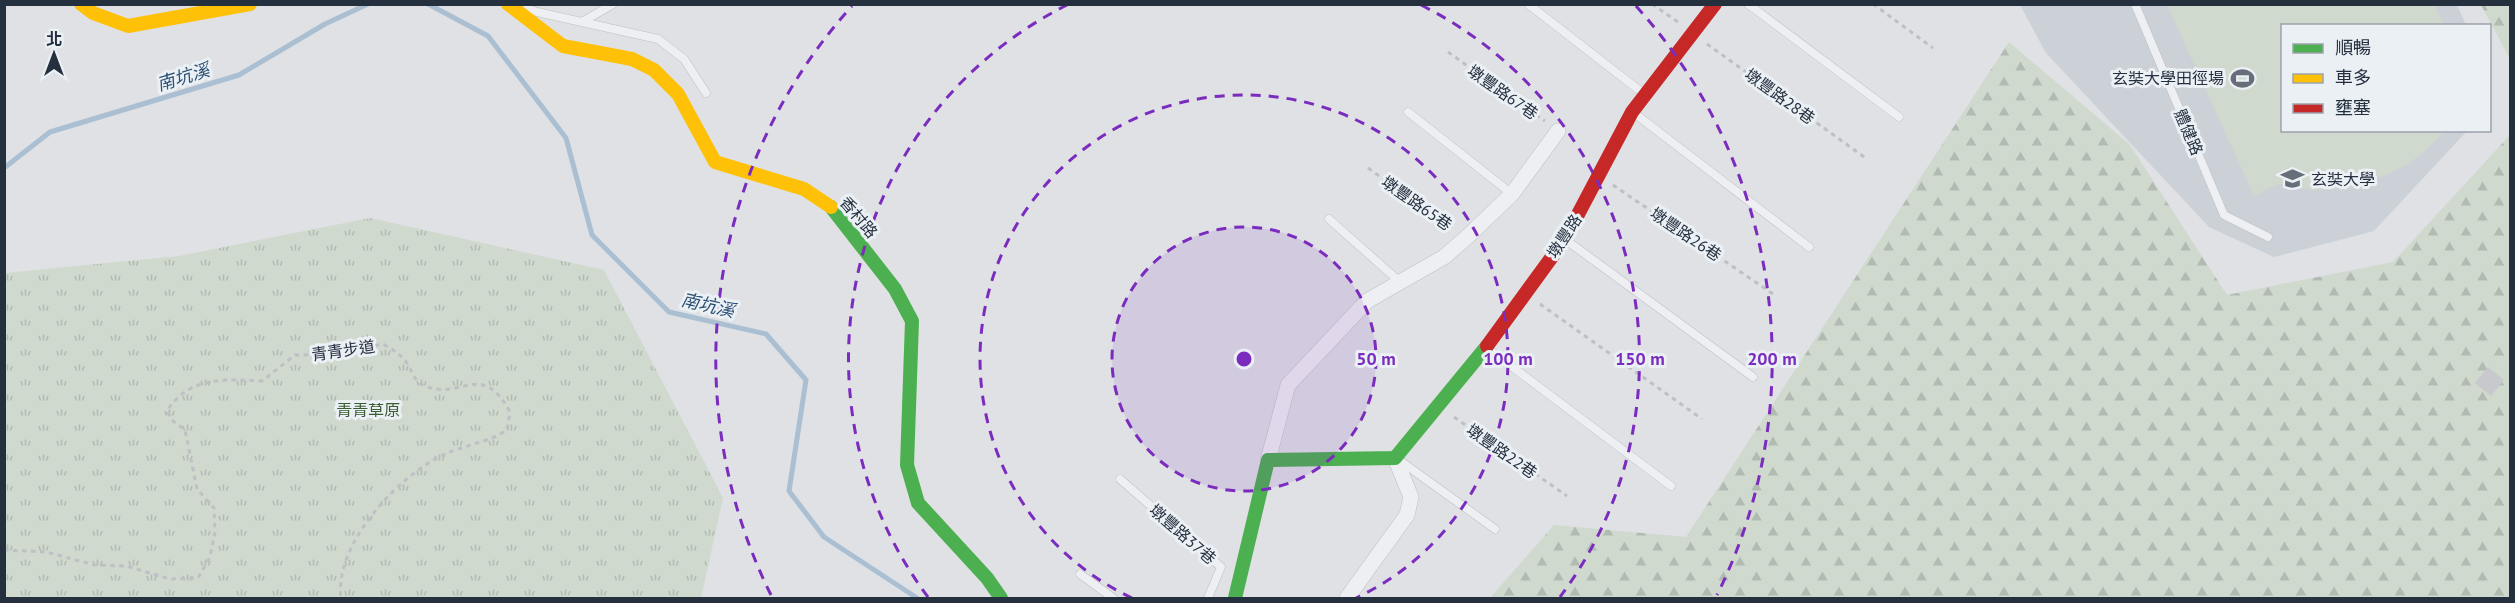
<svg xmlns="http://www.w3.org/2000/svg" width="2515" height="603" font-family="'PT Sans','Noto Sans TC',sans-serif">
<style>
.built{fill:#ccd1d8}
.grass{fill:url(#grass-tufts)}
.forest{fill:url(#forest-firs)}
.pitch{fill:#d0d9ce}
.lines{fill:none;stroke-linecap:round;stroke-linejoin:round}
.stream{stroke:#aabfd2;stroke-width:5}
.building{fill:#c7c9cd}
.lane-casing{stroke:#bdbfc2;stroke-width:9}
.street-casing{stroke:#bdbfc2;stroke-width:16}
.path{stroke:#bdc0c4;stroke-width:3;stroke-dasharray:4.5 4.5;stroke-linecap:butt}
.lane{stroke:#eeeff2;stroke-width:8}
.street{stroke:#eeeff2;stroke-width:15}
.fast{stroke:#4caf50;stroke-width:14}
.slow{stroke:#ffc107;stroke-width:14}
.jam{stroke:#c62828;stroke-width:14}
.ring{fill:none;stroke:#7b2cbf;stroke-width:3;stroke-dasharray:10 8}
.labels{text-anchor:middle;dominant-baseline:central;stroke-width:6;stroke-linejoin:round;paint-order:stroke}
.poi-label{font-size:16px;fill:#25303f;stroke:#ebf0f5;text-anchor:end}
.street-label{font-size:16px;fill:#25303f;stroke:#ebf0f5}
.park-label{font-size:16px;fill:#3b5b31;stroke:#ebf0f5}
.water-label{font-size:18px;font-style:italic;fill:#2c5175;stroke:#ebf0f5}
.centre{fill:#7b2cbf;stroke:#ebf0f5;stroke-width:3}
.ring-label{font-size:18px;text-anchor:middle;font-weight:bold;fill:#7b2cbf;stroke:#ebf0f5;stroke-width:6;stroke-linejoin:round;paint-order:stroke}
</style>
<defs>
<pattern id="grass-tufts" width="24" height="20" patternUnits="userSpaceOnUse" patternTransform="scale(1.5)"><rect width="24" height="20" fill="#d0d9ce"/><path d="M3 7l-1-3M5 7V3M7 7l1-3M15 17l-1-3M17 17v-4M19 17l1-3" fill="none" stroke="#b2bbb2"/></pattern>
<pattern id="forest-firs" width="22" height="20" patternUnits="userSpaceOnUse" patternTransform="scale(1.5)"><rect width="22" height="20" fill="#d0d9ce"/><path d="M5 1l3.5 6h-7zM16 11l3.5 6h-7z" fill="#b2bbb2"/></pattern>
</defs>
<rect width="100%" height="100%" fill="#dfe1e4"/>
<!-- built -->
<polygon class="built" points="2020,5 2457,5 2466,25 2282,26 2282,130 2467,131 2374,231 2274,257 2209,227 2046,53"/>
<!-- grass -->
<polygon class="grass" points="370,218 604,270 723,498 701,598 5,598 5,273 179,256"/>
<!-- forest -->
<g class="forest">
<polygon points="2481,5 2510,5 2510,59"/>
<polygon points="2009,42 2130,145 2227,295 2393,262 2510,135 2510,598 1490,598 1554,525 1686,537"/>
</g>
<!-- pitch -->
<path class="pitch" d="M 2167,5 L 2434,5 L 2444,25 L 2282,26 L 2282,130 L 2444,131 C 2413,171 2362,190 2312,190 C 2302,190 2290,183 2280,184 C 2272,185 2262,192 2254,196 Z"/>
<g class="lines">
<!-- stream -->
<g class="stream">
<polyline points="428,4 488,36 566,138 592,235 669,312 766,334 806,380 789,491 824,537 917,598"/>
<polyline points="4,168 50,132 239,75 325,24 368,4"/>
</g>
</g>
<!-- building -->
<polygon class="building" points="2488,367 2504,380 2491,396 2475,383"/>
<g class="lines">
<defs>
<g id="lane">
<polyline points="1528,4 1644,94"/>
<polyline points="1748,4 1899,117"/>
<polyline points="2135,4 2224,215 2268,237"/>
<polyline points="526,8 537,12 658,39 684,59 706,93"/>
<polyline points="582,22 613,4"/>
<polyline points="1408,112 1512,194"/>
<polyline points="1634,113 1809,247"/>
<polyline points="1329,219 1400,282"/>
<polyline points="1566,240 1753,377"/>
<polyline points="1487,348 1671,486"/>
<polyline points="1399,460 1495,529"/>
<polyline points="1120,479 1221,567 1208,598"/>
<polyline points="1080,574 1113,598"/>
</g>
<g id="street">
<polyline points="1268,460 1288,385 1367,301 1444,257 1466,238 1512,194 1558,131"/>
<polyline points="1347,598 1407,515 1411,497 1395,458"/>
</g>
</defs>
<!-- lane casing -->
<use href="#lane" class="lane-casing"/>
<!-- street casing -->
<use href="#street" class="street-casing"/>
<!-- path -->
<g class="path">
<polyline points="1652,4 1678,22"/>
<polyline points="1873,4 1933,48"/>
<polyline points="1707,44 1867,159"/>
<polyline points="1448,52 1545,121"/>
<polyline points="1368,168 1452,228"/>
<polyline points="1613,185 1773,294"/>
<polyline points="1540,304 1702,419"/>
<polyline points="1454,417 1567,496"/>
<path d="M 4,550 L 46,552 L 95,565 L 126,566 L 170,579 L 198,578 L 210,557 L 215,532 L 214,508 L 197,489 L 185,430 L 173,421 L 167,411 C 189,376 225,379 262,381 L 295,355 L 333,354 L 383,344 C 393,350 402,355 408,365 C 414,375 414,381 425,386 C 462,401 481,359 510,412 L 507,430 C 487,443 464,445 443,455 C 397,477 334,545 341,598"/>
</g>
<!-- lane -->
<use href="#lane" class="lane"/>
<!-- street -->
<use href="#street" class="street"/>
<!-- fast -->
<g class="fast">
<polyline points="831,207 895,289 912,321 907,465 918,503 987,578 1001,598"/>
<polyline points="1235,598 1268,460 1395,458 1487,346"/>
</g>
<!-- slow -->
<g class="slow">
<polyline points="81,4 93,13 128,26 250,4"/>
<polyline points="508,4 563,46 632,59 654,70 678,94 715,162 804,189 831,207"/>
</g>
<!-- jam -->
<polyline class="jam" points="1487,346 1565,239 1632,112 1715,4"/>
</g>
<!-- distance rings -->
<circle cx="1244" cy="359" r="132" fill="#7b2cbf" fill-opacity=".12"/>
<g class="ring">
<circle cx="1244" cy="359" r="132"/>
<path d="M1132 598A264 264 0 1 1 1356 598"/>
<path d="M928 597A396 396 0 0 1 1067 5M1421 5A396 396 0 0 1 1560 597"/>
<path d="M771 595A528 528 0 0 1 852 6M1636 6A528 528 0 0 1 1717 595"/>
</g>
<!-- icons -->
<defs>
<symbol id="stadium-bare" viewBox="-9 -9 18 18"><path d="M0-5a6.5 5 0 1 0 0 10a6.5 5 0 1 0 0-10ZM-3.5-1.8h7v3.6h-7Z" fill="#666e79" stroke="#ebf0f5" stroke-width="2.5" paint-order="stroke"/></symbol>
<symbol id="university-bare" viewBox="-9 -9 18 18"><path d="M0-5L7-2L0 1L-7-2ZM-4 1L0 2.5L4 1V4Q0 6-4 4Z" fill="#666e79" stroke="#ebf0f5" stroke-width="2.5" paint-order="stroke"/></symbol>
</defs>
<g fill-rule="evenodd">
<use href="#stadium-bare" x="2226" y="62" width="33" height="33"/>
<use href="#university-bare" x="2276" y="162" width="33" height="33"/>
</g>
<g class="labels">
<!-- poi labels -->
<g class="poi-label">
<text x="2224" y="78">玄奘大學田徑場</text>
<text x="2311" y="179" text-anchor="start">玄奘大學</text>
</g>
<!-- street labels -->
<g class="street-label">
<text transform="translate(1503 92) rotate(35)">墩豐路67巷</text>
<text transform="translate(1780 96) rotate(36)">墩豐路28巷</text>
<text transform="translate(2189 132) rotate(67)">體健路</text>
<text transform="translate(1417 203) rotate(35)">墩豐路65巷</text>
<text transform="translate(859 217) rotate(50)">香村路</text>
<text transform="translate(1686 234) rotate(34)">墩豐路26巷</text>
<text transform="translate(1564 236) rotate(-57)">墩豐路</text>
<text transform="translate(343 350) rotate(-8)">青青步道</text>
<text transform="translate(1502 451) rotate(35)">墩豐路22巷</text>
<text transform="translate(1183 534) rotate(41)">墩豐路37巷</text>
</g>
<!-- park labels -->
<g class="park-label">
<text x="368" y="410">青青草原</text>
</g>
<!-- water labels -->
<g class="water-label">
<text transform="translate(183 77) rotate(-17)">南坑溪</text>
<text transform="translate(708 305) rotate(13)">南坑溪</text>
</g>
</g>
<circle cx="1244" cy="359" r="9" class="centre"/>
<g class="ring-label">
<text x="1376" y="365">50 m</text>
<text x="1508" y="365">100 m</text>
<text x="1640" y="365">150 m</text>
<text x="1772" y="365">200 m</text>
</g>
<!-- border -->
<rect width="2515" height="603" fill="none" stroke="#25303f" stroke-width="12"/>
<!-- legend -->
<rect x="2281" y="24" width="210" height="108" fill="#ebf0f5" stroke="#9ca3ac" stroke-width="1.5"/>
<rect x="2293" y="44" width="30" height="9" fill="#4caf50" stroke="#9ca3ac" stroke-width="1.5"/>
<text x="2335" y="54" font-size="18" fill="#25303f">順暢</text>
<rect x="2293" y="74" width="30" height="9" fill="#ffc107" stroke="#9ca3ac" stroke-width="1.5"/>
<text x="2335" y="84" font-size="18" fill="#25303f">車多</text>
<rect x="2293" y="104" width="30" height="9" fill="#c62828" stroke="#9ca3ac" stroke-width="1.5"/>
<text x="2335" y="114" font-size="18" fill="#25303f">壅塞</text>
<!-- north arrow -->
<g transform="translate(54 54)" stroke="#ebf0f5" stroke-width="4.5" paint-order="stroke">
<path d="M0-4.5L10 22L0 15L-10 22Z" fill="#25303f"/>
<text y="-9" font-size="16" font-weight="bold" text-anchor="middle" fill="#25303f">北</text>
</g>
</svg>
